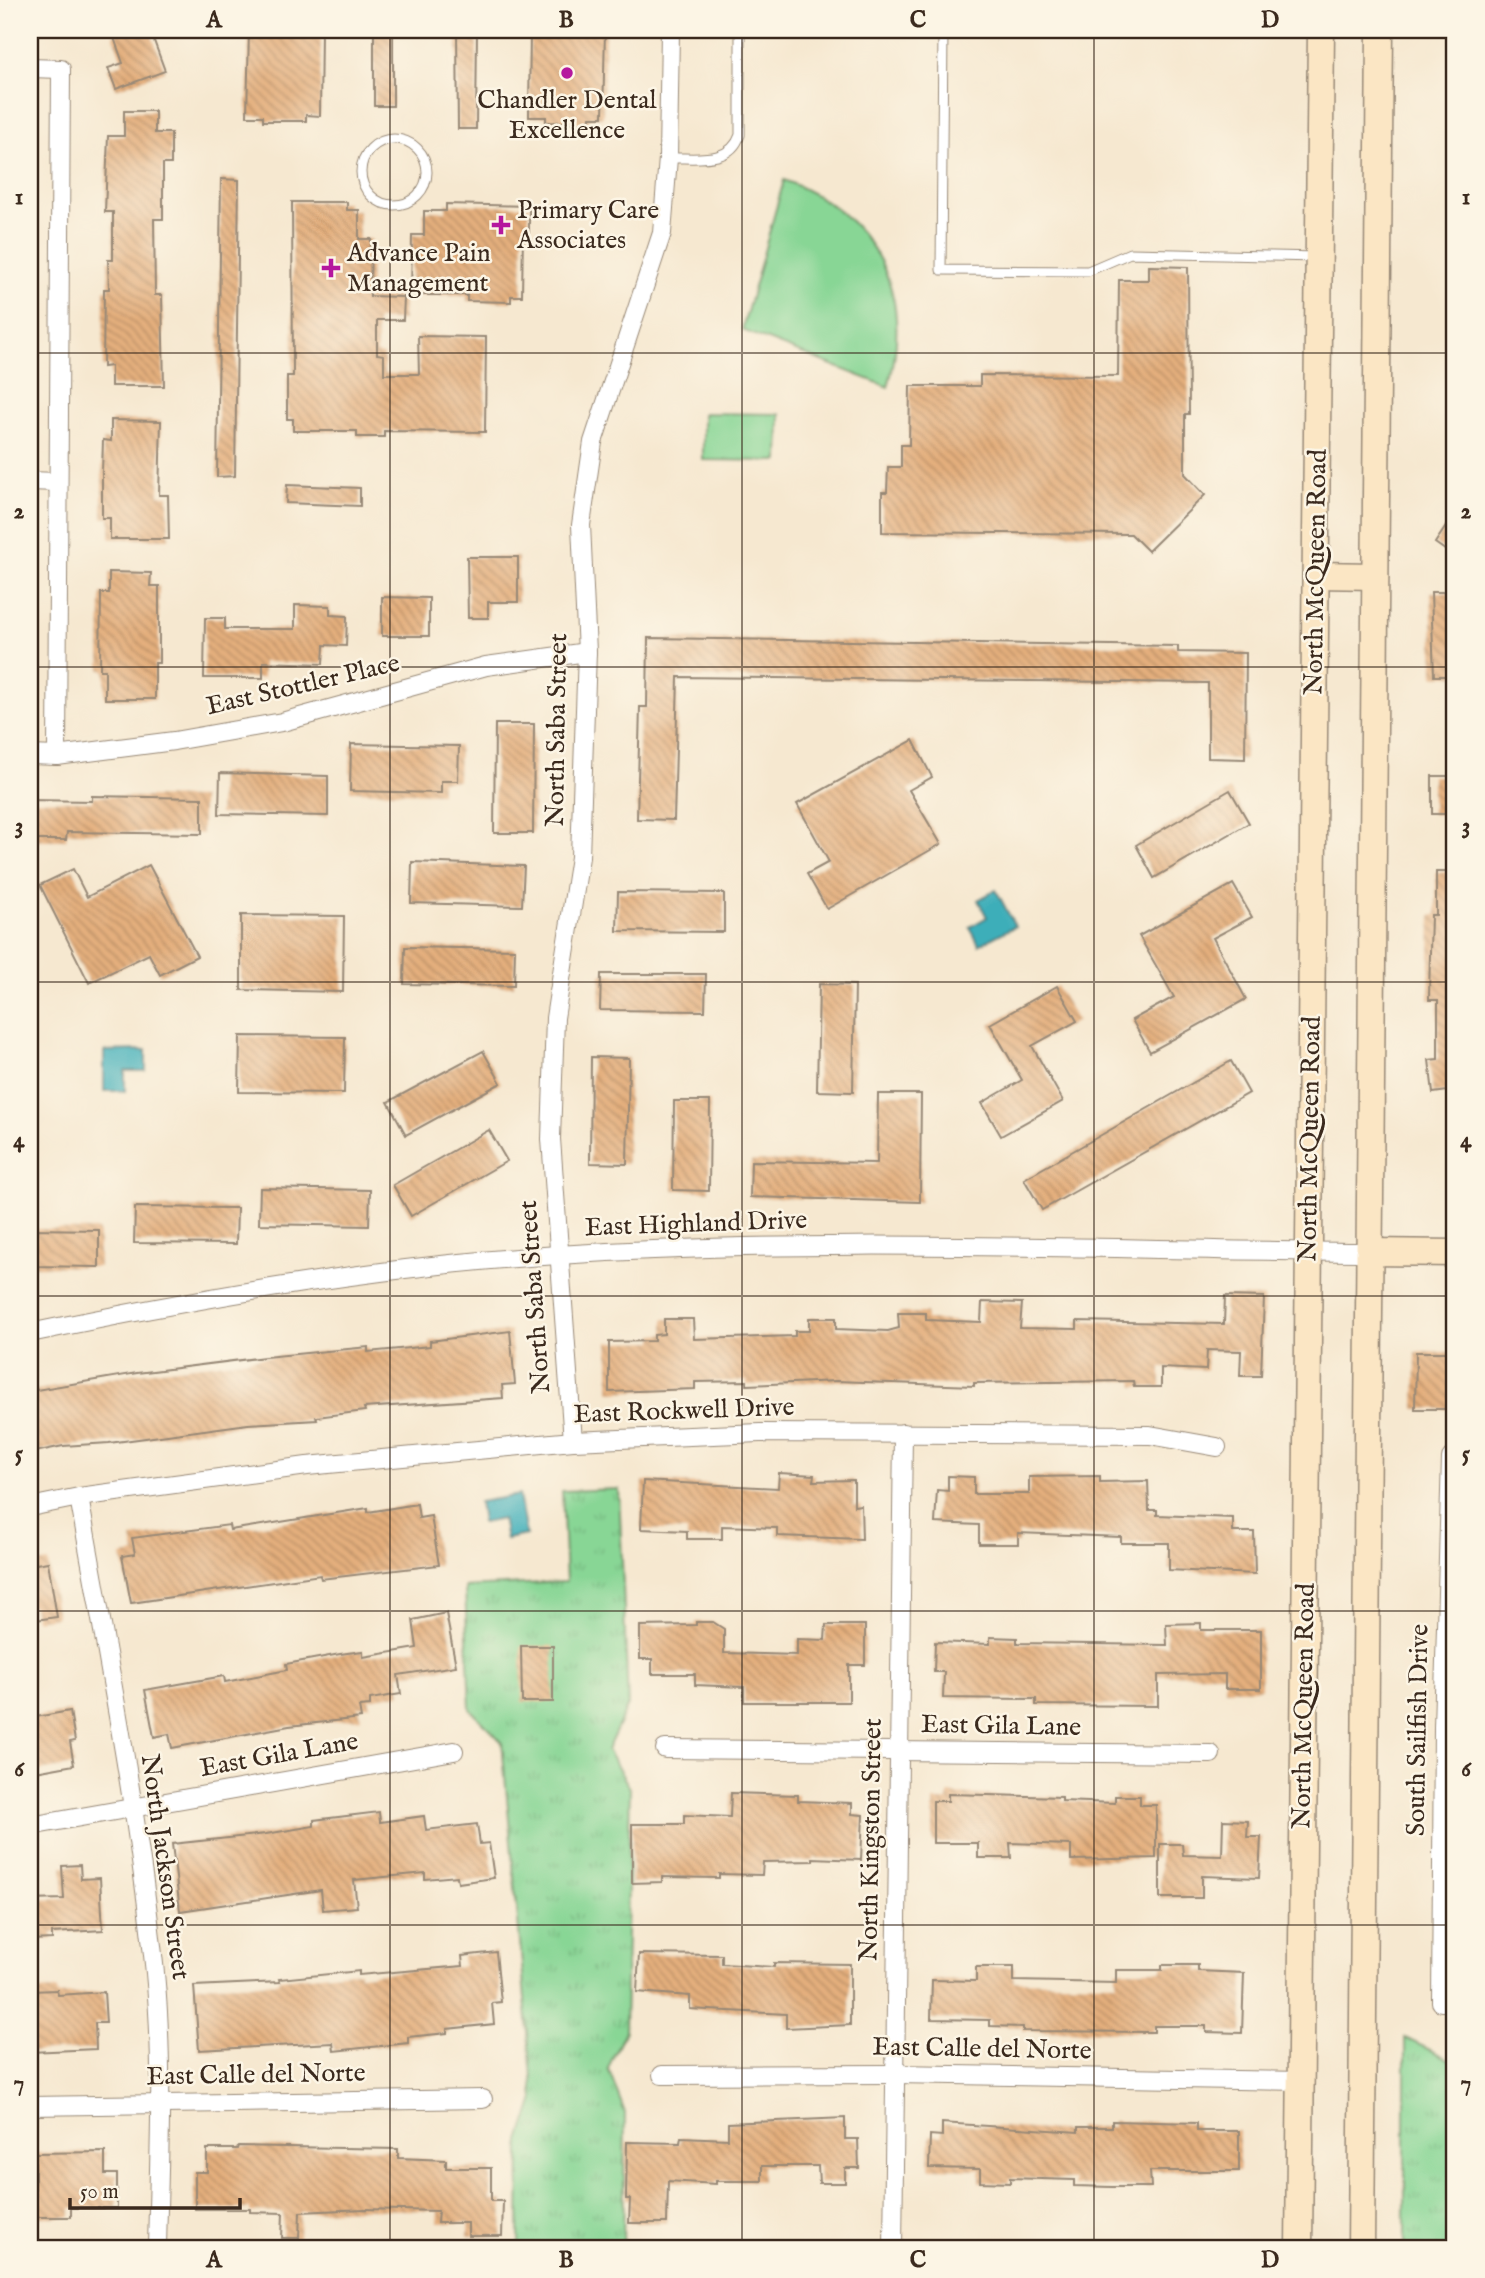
<svg xmlns="http://www.w3.org/2000/svg" width="1485" height="2278" font-family="'IM FELL English',serif">
<style>
.park{fill:url(#park-tufts);stroke:#62805a;stroke-width:2}
.garden{fill:#88d695;stroke:#62805a;stroke-width:2}
.water{fill:#3eaeb9;stroke:#3c6c6c;stroke-width:2}
.building{fill:url(#building-back-hatch)}
.lines{fill:none;stroke-linecap:round;stroke-linejoin:round}
.lane-casing{stroke:#988977;stroke-width:11}
.street-casing{stroke:#988977;stroke-width:20}
.secondary-casing{stroke:#988977;stroke-width:29}
.lane{stroke:#fff;stroke-width:9}
.street{stroke:#fff;stroke-width:18}
.secondary{stroke:#fbe6c4;stroke-width:26}
.grid{fill:none;stroke:#3b2a1e;stroke-width:2;stroke-opacity:0.55}
.poi-dot{fill:#b5179e;stroke:#fcf5e5;stroke-width:2.5}
.labels{text-anchor:middle;dominant-baseline:central;stroke-width:5;stroke-linejoin:round;paint-order:stroke}
.poi-label{font-size:26px;fill:#3b2a1e;stroke:#fcf5e5;text-anchor:start}
.street-label{font-size:26px;fill:#3b2a1e;stroke:#fcf5e5}
.neatline{fill:none;stroke:#3b2a1e;stroke-width:2.5}
.grid-label{font-size:23px;text-anchor:middle;font-weight:bold;fill:#3b2a1e}
</style>
<defs>
<pattern id="park-tufts" width="24" height="20" patternUnits="userSpaceOnUse" patternTransform="scale(1.75)"><rect width="24" height="20" fill="#88d695"/><path d="M3 7l-1-3M5 7V3M7 7l1-3M15 17l-1-3M17 17v-4M19 17l1-3" fill="none" stroke="#76b880"/></pattern>
<pattern id="building-back-hatch" width="6" height="6" patternUnits="userSpaceOnUse" patternTransform="scale(1.75)"><rect width="6" height="6" fill="#e4af7d"/><path d="M-1 5l2 2M0 0l6 6M5-1l2 2" fill="none" stroke="#ba8f66"/></pattern>
</defs>
<rect width="100%" height="100%" fill="#fcf5e5"/>
<filter id="ink" filterUnits="userSpaceOnUse"><feTurbulence type="fractalNoise" baseFrequency=".0143" numOctaves="2"/><feDisplacementMap in="SourceGraphic" scale="14" xChannelSelector="R" yChannelSelector="G"/><feConvolveMatrix kernelMatrix="1 2 1 2 8 2 1 2 1" color-interpolation-filters="sRGB"/></filter>
<filter id="wash" filterUnits="userSpaceOnUse"><feTurbulence type="fractalNoise" baseFrequency=".00686" numOctaves="4" result="noise"/><feDisplacementMap in="SourceGraphic" scale="28" xChannelSelector="R" yChannelSelector="G"/><feGaussianBlur stdDeviation="1.57" result="paint"/><feColorMatrix in="noise" values="0 0 0 0 0 0 0 0 0 0 0 0 0 0 0 0 0 1.4 0 .05"/><feComposite in="paint" operator="in"/></filter>
<g filter="url(#wash)">
<rect width="100%" height="100%" fill="#f6e8d0"/>
<!-- park -->
<g class="park">
<polygon points="619,1489 628,1705 607,1750 630,1788 625,2031 608,2068 625,2113 623,2248 519,2248 520,2141 534,2099 502,1742 470,1709 465,1587 566,1582 562,1491"/>
<polygon points="1405,2038 1453,2061 1455,2248 1405,2248"/>
</g>
<!-- garden -->
<g class="garden">
<path d="M 784,180 C 875,215 915,292 888,387 L 742,330 Z"/>
<polygon points="703,413 780,414 779,461 703,460"/>
</g>
<!-- water -->
<g class="water">
<polygon points="996,890 1015,926 979,945 970,927 987,917 978,900"/>
<polygon points="146,1050 146,1071 125,1071 125,1091 104,1091 104,1051"/>
<polygon points="519,1495 526,1535 506,1539 502,1519 482,1523 479,1502"/>
</g>
<g id="blocks">
<!-- building -->
<g class="building">
<polygon points="129,30 150,30 165,71 116,89 108,68 123,63 113,35"/>
<polygon points="249,30 321,30 320,116 306,115 306,121 263,121 263,116 247,116"/>
<polygon points="457,30 477,30 476,129 458,129"/>
<polygon points="530,30 605,30 603,117 590,117 589,123 546,122 546,117 529,117"/>
<rect x="374" y="32" width="19" height="74"/>
<polygon points="124,111 155,111 155,133 171,133 171,164 163,164 163,219 154,219 155,295 162,295 164,386 111,386 111,366 103,367 104,289 109,289 108,260 113,260 113,212 105,212 108,136 124,136"/>
<polygon points="221,179 239,180 235,476 217,477"/>
<polygon points="292,202 347,202 347,210 359,210 359,239 371,239 370,296 404,297 403,320 377,320 377,354 384,355 384,374 419,374 418,336 486,337 485,432 384,431 384,437 357,437 357,431 293,431 293,419 287,419 287,376 293,376"/>
<polygon points="446,204 529,206 529,233 523,233 522,296 511,296 511,302 467,301 467,295 411,295 412,235 424,235 424,211 446,211"/>
<polygon points="1149,266 1188,267 1189,414 1185,414 1185,474 1205,495 1148,551 1131,534 882,532 882,492 887,492 888,467 901,467 901,445 909,445 910,386 980,386 980,375 1118,376 1119,280 1149,280"/>
<polygon points="111,420 161,421 159,495 168,495 169,539 110,539 110,518 102,518 102,473 103,440 111,441"/>
<polygon points="287,485 360,488 360,506 286,503"/>
<polygon points="1455,513 1455,557 1435,543"/>
<polygon points="467,557 518,557 518,602 488,602 488,618 468,618"/>
<polygon points="109,572 151,573 150,586 159,586 159,663 155,663 155,699 105,699 105,670 100,670 101,593 109,593"/>
<polygon points="1431,592 1455,592 1455,676 1434,676"/>
<polygon points="382,597 429,598 429,636 382,636"/>
<polygon points="295,605 330,606 330,615 347,616 346,646 324,645 323,664 263,662 263,678 204,678 205,618 225,618 225,629 295,629"/>
<polygon points="648,638 1178,646 1178,652 1246,653 1245,759 1208,758 1208,683 678,677 674,820 637,819 640,707 647,707"/>
<polygon points="495,724 534,724 533,833 494,833"/>
<polygon points="913,740 932,777 909,790 941,844 827,909 807,874 829,862 797,804"/>
<polygon points="351,744 459,746 458,781 441,781 441,793 350,791"/>
<polygon points="220,773 328,776 328,816 219,814"/>
<rect x="1432" y="776" width="23" height="38"/>
<polygon points="1230,790 1249,823 1154,878 1136,845"/>
<polygon points="92,796 202,798 202,834 67,832 66,840 30,840 30,800 92,801"/>
<polygon points="412,862 524,866 522,906 411,903"/>
<polygon points="149,865 197,956 160,975 149,954 89,983 40,885 73,869 87,897"/>
<polygon points="1436,872 1455,872 1455,1090 1433,1093 1429,1060 1438,1059 1438,1000 1429,1000 1430,952 1431,915 1436,915"/>
<polygon points="1233,884 1252,917 1213,938 1246,999 1150,1052 1132,1020 1174,997 1139,936"/>
<polygon points="618,892 724,893 724,932 617,931"/>
<polygon points="241,915 344,916 343,992 241,990"/>
<polygon points="405,947 515,949 514,986 404,984"/>
<polygon points="601,974 706,974 705,1011 600,1010"/>
<polygon points="819,984 855,985 853,1092 817,1091"/>
<polygon points="1057,986 1077,1021 1032,1046 1063,1101 1001,1136 982,1103 1022,1080 990,1024"/>
<polygon points="240,1036 345,1037 344,1093 239,1092"/>
<polygon points="483,1051 501,1083 406,1135 388,1102"/>
<polygon points="591,1057 629,1058 627,1164 590,1163"/>
<polygon points="1231,1061 1249,1093 1042,1210 1024,1179"/>
<polygon points="878,1094 921,1094 920,1202 750,1197 751,1161 877,1163"/>
<polygon points="674,1101 710,1101 709,1191 673,1190"/>
<polygon points="489,1130 507,1161 411,1216 393,1185"/>
<polygon points="260,1188 370,1190 369,1226 259,1224"/>
<polygon points="135,1207 237,1208 236,1244 134,1243"/>
<polygon points="30,1229 99,1230 99,1267 30,1266"/>
<polygon points="1225,1296 1264,1297 1261,1376 1240,1376 1241,1351 1207,1350 1206,1370 1161,1368 1161,1387 1134,1387 1133,1381 974,1383 974,1386 836,1381 747,1385 747,1381 695,1382 695,1389 609,1392 609,1342 654,1341 654,1335 664,1334 664,1319 693,1319 694,1339 795,1336 795,1331 809,1331 809,1318 836,1318 836,1329 888,1331 899,1328 898,1313 926,1313 926,1320 981,1322 982,1302 1022,1303 1020,1328 1077,1329 1077,1321 1224,1324"/>
<polygon points="510,1331 515,1384 502,1385 503,1398 364,1408 365,1411 316,1417 317,1420 248,1424 109,1443 63,1446 30,1453 30,1391 137,1373 265,1357 368,1347 368,1352 430,1346 430,1341"/>
<polygon points="1416,1352 1455,1352 1455,1409 1415,1409"/>
<polygon points="779,1473 814,1475 813,1481 854,1480 854,1506 861,1505 862,1539 777,1536 777,1528 722,1526 722,1539 687,1539 687,1531 641,1529 643,1481 778,1488"/>
<polygon points="948,1476 974,1477 974,1494 1029,1494 1029,1477 1100,1476 1100,1482 1148,1481 1149,1510 1157,1510 1157,1515 1233,1518 1233,1532 1254,1532 1255,1574 1169,1570 1169,1543 1121,1543 1121,1537 1018,1533 1018,1544 979,1544 979,1525 935,1523 937,1490 948,1491"/>
<polygon points="417,1504 419,1518 431,1516 439,1565 321,1579 320,1575 131,1603 122,1556 135,1554 132,1538 229,1525 230,1530 368,1508 368,1512"/>
<polygon points="48,1562 57,1617 35,1620 33,1605 30,1606 30,1565"/>
<polygon points="446,1613 456,1666 398,1675 401,1694 370,1699 370,1706 359,1707 361,1718 289,1726 172,1748 169,1734 154,1737 145,1690 224,1676 225,1682 287,1670 286,1664 340,1654 363,1651 363,1657 417,1648 413,1620"/>
<polygon points="696,1622 713,1622 724,1629 724,1653 797,1655 797,1639 825,1640 826,1625 865,1625 865,1665 849,1665 849,1702 744,1702 744,1687 695,1685 695,1674 652,1674 652,1659 640,1659 640,1626 696,1625"/>
<polygon points="1201,1623 1201,1630 1261,1630 1261,1689 1225,1689 1225,1674 1158,1675 1158,1706 1036,1705 1036,1699 943,1698 944,1672 934,1672 935,1642 990,1644 990,1637 1017,1638 1017,1643 1167,1645 1166,1624"/>
<polygon points="521,1646 553,1646 553,1702 522,1702"/>
<polygon points="70,1711 75,1741 70,1742 74,1765 30,1773 30,1718"/>
<polygon points="731,1793 798,1795 798,1801 852,1803 852,1814 863,1815 861,1860 813,1858 813,1861 763,1862 762,1875 719,1874 719,1878 662,1877 662,1882 632,1883 632,1824 684,1824 684,1815 730,1817"/>
<polygon points="948,1794 1062,1797 1062,1801 1115,1803 1115,1796 1140,1796 1140,1805 1156,1805 1156,1858 1071,1860 1071,1845 1010,1843 1011,1858 978,1858 978,1843 933,1843 933,1801 948,1801"/>
<polygon points="379,1812 380,1822 424,1816 426,1830 477,1824 480,1844 489,1843 494,1878 458,1883 457,1876 425,1879 425,1873 354,1880 357,1907 323,1910 321,1890 180,1911 172,1844 266,1834 314,1826 314,1820"/>
<polygon points="1223,1820 1248,1821 1247,1837 1261,1837 1259,1878 1202,1876 1202,1898 1160,1898 1160,1844 1182,1844 1183,1855 1222,1856"/>
<polygon points="80,1865 81,1879 100,1878 103,1930 52,1933 52,1939 30,1940 30,1900 64,1899 62,1866"/>
<polygon points="496,1952 501,2002 492,2003 494,2024 447,2029 447,2033 408,2037 408,2043 334,2051 333,2043 199,2050 194,1986 280,1982 279,1979 359,1971 359,1975 463,1966 462,1956"/>
<polygon points="639,1954 722,1955 722,1964 774,1967 774,1963 850,1964 850,2025 786,2028 786,2014 690,2009 690,1996 637,1992"/>
<polygon points="1162,1965 1198,1965 1198,1971 1244,1973 1242,2033 1206,2032 1206,2026 1154,2026 1154,2032 1023,2031 1023,2027 990,2026 990,2020 931,2019 932,1980 976,1981 976,1967 1014,1967 1014,1981 1116,1983 1116,1970 1162,1970"/>
<polygon points="57,1990 58,1995 104,1992 106,2023 95,2023 96,2049 30,2052 30,1991"/>
<polygon points="845,2118 845,2139 858,2139 859,2168 845,2168 845,2183 819,2183 818,2166 762,2166 762,2181 716,2181 716,2184 668,2181 667,2223 629,2223 630,2199 626,2199 627,2142 680,2143 681,2137 728,2139 728,2123"/>
<polygon points="1112,2121 1197,2123 1197,2131 1239,2131 1239,2171 1150,2171 1151,2187 1112,2187 1074,2186 1074,2180 1010,2178 1010,2183 980,2182 980,2169 929,2168 930,2135 942,2136 942,2123 1078,2132 1078,2127 1112,2127"/>
<polygon points="238,2146 398,2149 398,2158 446,2160 446,2168 491,2168 491,2201 503,2201 502,2236 468,2236 468,2223 437,2223 438,2211 365,2209 300,2212 299,2238 282,2238 283,2213 250,2212 250,2209 195,2209 195,2172 207,2172 207,2149 237,2149"/>
<polygon points="105,2152 105,2174 117,2174 117,2208 71,2208 71,2217 35,2217 35,2153"/>
</g>
</g>
</g>
<g filter="url(#ink)">
<use href="#blocks" fill-opacity="0" stroke="#988977" stroke-width="2"/>
<g class="lines">
<defs>
<g id="lane">
<polyline points="943,30 941,270 1088,271 1130,253 1317,257"/>
<circle cx="394" cy="172" r="33"/>
<path d="M 668,158 C 695,157 730,165 740,135 L 740,30"/>
</g>
<g id="street">
<polyline points="30,68 61,69 57,756"/>
<polyline points="30,481 57,482"/>
<polyline points="30,755 57,756 174,741 282,722 486,666 587,652"/>
<path d="M 30,1333 C 204,1297 380,1266 558,1255 C 828,1237 1100,1250 1370,1252"/>
<polyline points="573,1441 551,1139 555,1018 580,857 587,652 581,525 593,442 662,233 668,158 670,30"/>
<polyline points="1455,1458 1451,1458 1443,1727 1441,2002 1455,2002"/>
<path d="M 79,1497 C 107,1655 138,1813 155,1973 C 164,2064 159,2157 157,2248"/>
<polyline points="30,1507 79,1497 307,1466 573,1441 760,1433 1150,1435 1217,1447"/>
<polyline points="665,1749 1211,1754"/>
<polyline points="30,1826 454,1751"/>
<polyline points="662,2075 895,2074 1301,2081"/>
<polyline points="30,2106 483,2099"/>
<polyline points="893,2248 903,1433"/>
</g>
<g id="secondary">
<polyline points="1316,575 1375,576"/>
<polyline points="1370,1252 1455,1253"/>
<polyline points="1299,2248 1321,30"/>
<polyline points="1361,2248 1380,30"/>
</g>
</defs>
<!-- lane casing -->
<use href="#lane" class="lane-casing"/>
<!-- street casing -->
<use href="#street" class="street-casing"/>
<!-- secondary casing -->
<use href="#secondary" class="secondary-casing"/>
<!-- lane -->
<use href="#lane" class="lane"/>
<!-- street -->
<use href="#street" class="street"/>
<!-- secondary -->
<use href="#secondary" class="secondary"/>
</g>
</g>
<!-- grid -->
<path class="grid" d="M 390,30 L 390,2248M 742,30 L 742,2248M 1094,30 L 1094,2248M 30,353 L 1455,353M 30,667 L 1455,667M 30,982 L 1455,982M 30,1296 L 1455,1296M 30,1611 L 1455,1611M 30,1925 L 1455,1925"/>
<!-- markers -->
<g class="poi-dot">
<circle cx="567" cy="73" r="7"/>
<path d="M497.5 214.5h7v7h7v7h-7v7h-7v-7h-7v-7h7z"/>
<path d="M327.5 257.5h7v7h7v7h-7v7h-7v-7h-7v-7h7z"/>
</g>
<g class="labels">
<!-- poi labels -->
<g class="poi-label">
<text x="567" y="100" text-anchor="middle">Chandler Dental<tspan x="567" dy="30">Excellence</tspan></text>
<text x="517" y="210">Primary Care<tspan x="517" dy="30">Associates</tspan></text>
<text x="347" y="253">Advance Pain<tspan x="347" dy="30">Management</tspan></text>
</g>
<!-- street labels -->
<g class="street-label">
<text transform="translate(1316 572) rotate(-89)">North McQueen Road</text>
<text transform="translate(303 685) rotate(-13)">East Stottler Place</text>
<text transform="translate(557 730) rotate(-89)">North Saba Street</text>
<text transform="translate(1310 1139) rotate(-89)">North McQueen Road</text>
<text transform="translate(696 1224) rotate(-2)">East Highland Drive</text>
<text transform="translate(535 1297) rotate(-94)">North Saba Street</text>
<text transform="translate(684 1411) rotate(-2)">East Rockwell Drive</text>
<text transform="translate(1304 1706) rotate(-89)">North McQueen Road</text>
<text transform="translate(1001 1726) rotate(1)">East Gila Lane</text>
<text transform="translate(1418 1730) rotate(-89)">South Sailfish Drive</text>
<text transform="translate(279 1755) rotate(-10)">East Gila Lane</text>
<text transform="translate(871 1840) rotate(-89)">North Kingston Street</text>
<text transform="translate(165 1867) rotate(82)">North Jackson Street</text>
<text transform="translate(982 2049) rotate(1)">East Calle del Norte</text>
<text transform="translate(256 2075) rotate(-1)">East Calle del Norte</text>
</g>
</g>
<!-- margin -->
<rect width="1485" height="2278" fill="none" stroke="#fcf5e5" stroke-width="77"/>
<!-- scale -->
<path d="M70 2198v10h170v-10" fill="none" stroke="#3b2a1e" stroke-width="3.5"/>
<text x="80" y="2198" font-size="21" fill="#3b2a1e" stroke="#fcf5e5" stroke-width="5" paint-order="stroke">50 m</text>
<rect x="38" y="38" width="1408" height="2202" class="neatline"/>
<g class="grid-label">
<text x="214" y="27">A</text>
<text x="566" y="27">B</text>
<text x="918" y="27">C</text>
<text x="1270" y="27">D</text>
<text x="19" y="204">1</text>
<text x="1466" y="204">1</text>
<text x="19" y="518">2</text>
<text x="1466" y="518">2</text>
<text x="19" y="833">3</text>
<text x="1466" y="833">3</text>
<text x="19" y="1147">4</text>
<text x="1466" y="1147">4</text>
<text x="19" y="1461">5</text>
<text x="1466" y="1461">5</text>
<text x="19" y="1776">6</text>
<text x="1466" y="1776">6</text>
<text x="19" y="2090">7</text>
<text x="1466" y="2090">7</text>
<text x="214" y="2267">A</text>
<text x="566" y="2267">B</text>
<text x="918" y="2267">C</text>
<text x="1270" y="2267">D</text>
</g>
</svg>
